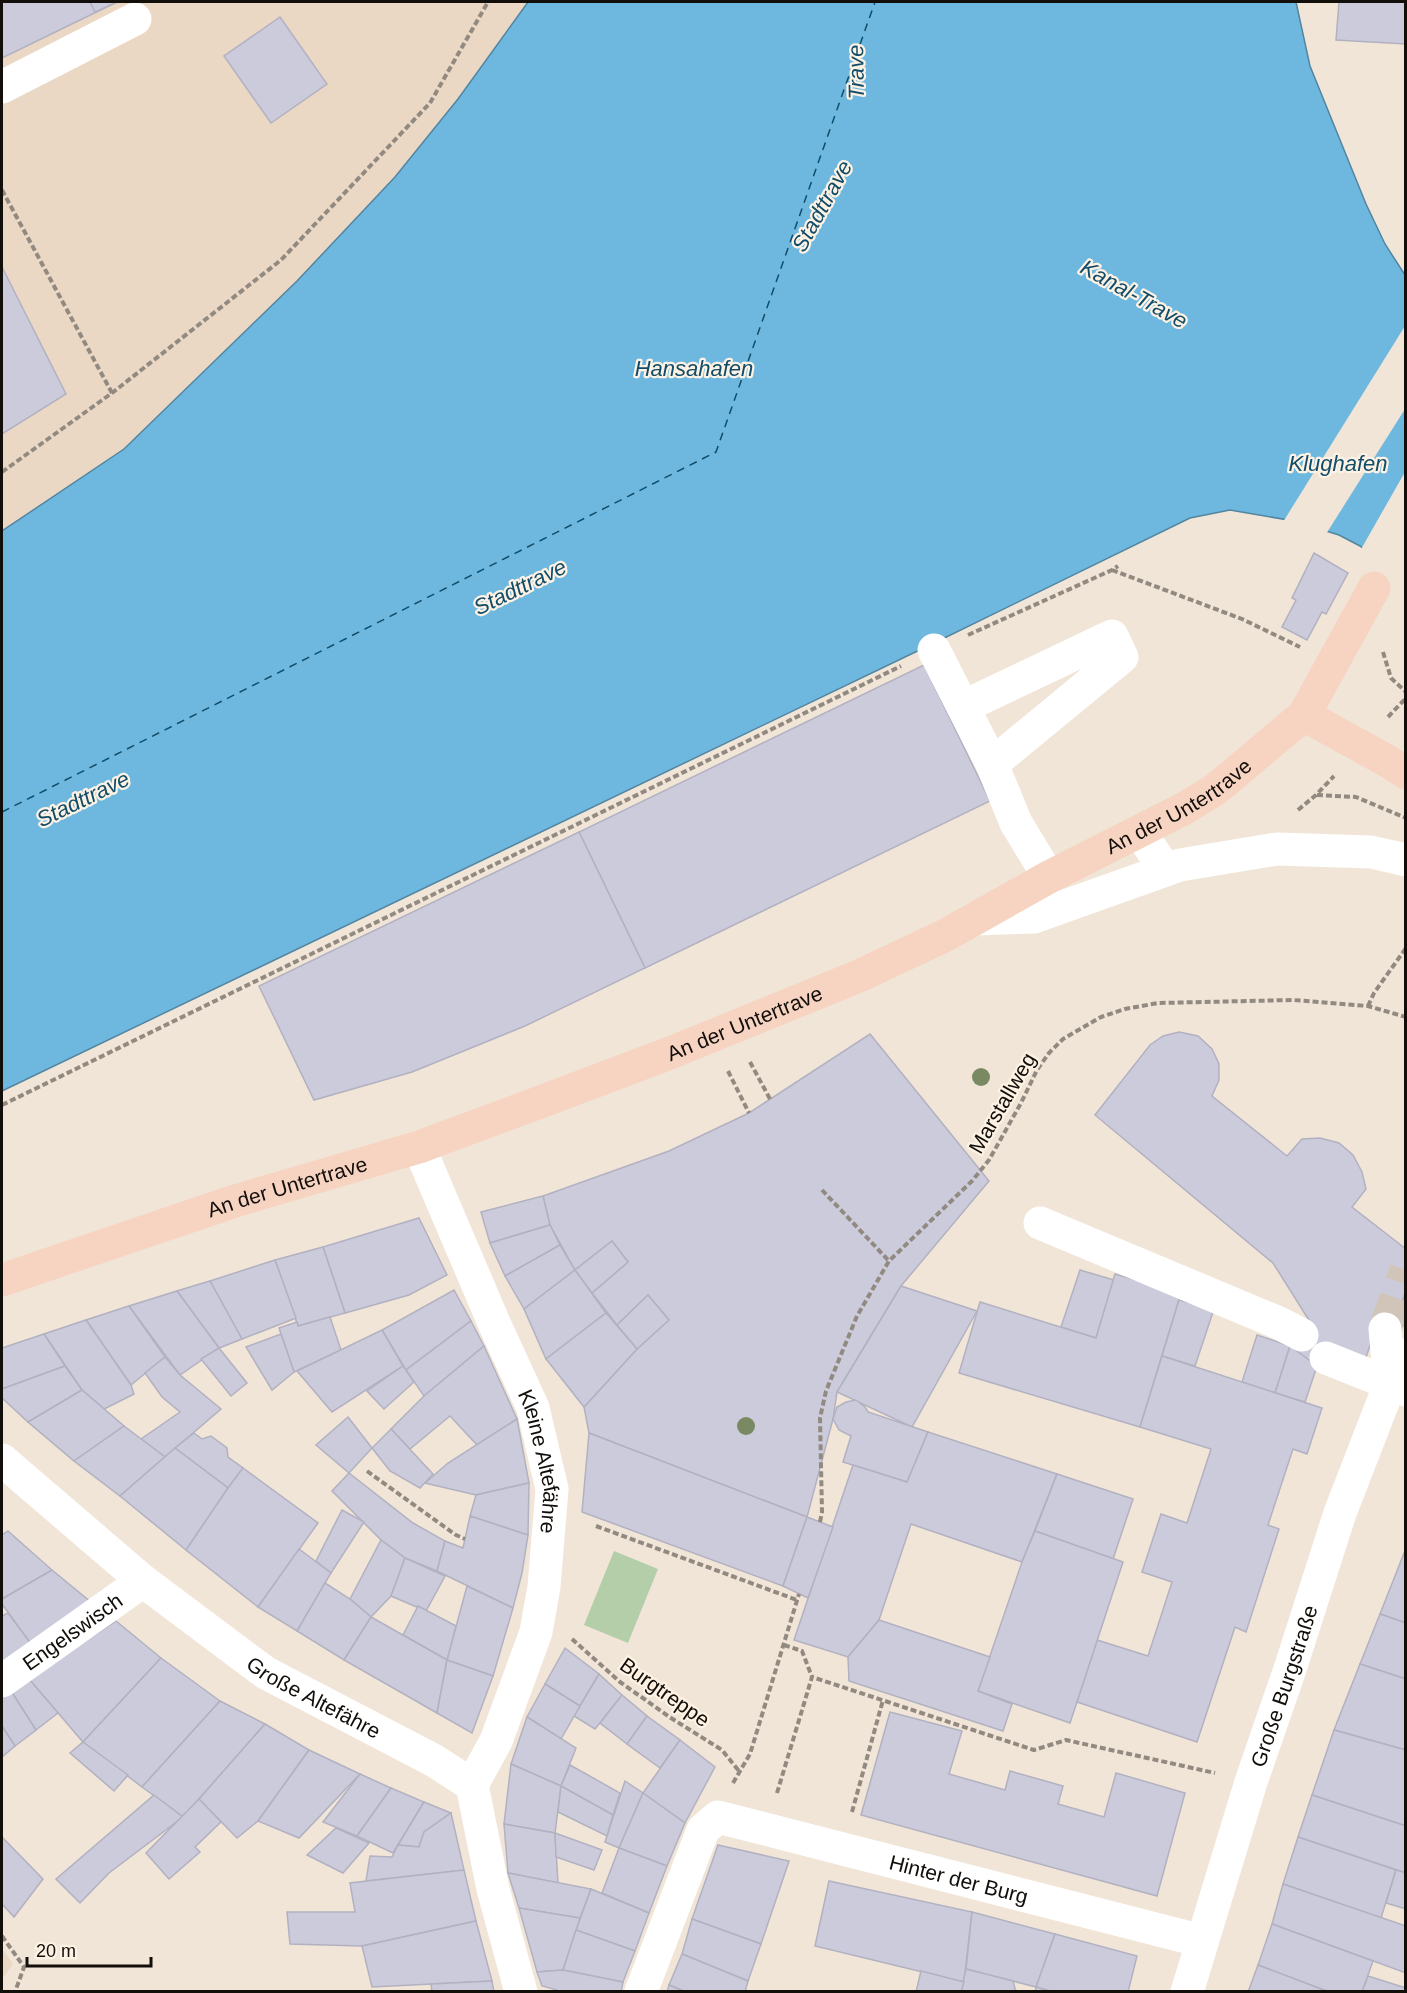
<svg xmlns="http://www.w3.org/2000/svg" width="1407" height="1993" font-family="Arial,sans-serif">
<style>
.built{fill:#ead8c5}
.green{fill:#b4cea9}
.water{fill:#6eb8e0;stroke:#5285a0;stroke-width:1.5}
.pier{fill:#f1e5d7}
.lines{fill:none;stroke-linecap:round;stroke-linejoin:round}
.ferry{stroke:#114d69;stroke-width:1.5;stroke-dasharray:8 6;stroke-linecap:butt}
.building{fill:#cccbdc;stroke:#b2b1c1;stroke-width:1.5}
.minor-tunnel{stroke:#d0c5b8;stroke-width:33;stroke-dasharray:33 16;stroke-linecap:butt}
.path{stroke:#928a80;stroke-width:4;stroke-dasharray:6 3;stroke-linecap:butt}
.minor{stroke:#fff;stroke-width:33}
.major{stroke:#f7d4c2;stroke-width:33}
.tree{fill:#798961}
.labels{text-anchor:middle;dominant-baseline:central;stroke-width:4.5;stroke-linejoin:round;paint-order:stroke}
.street-label{font-size:21px;fill:#120e0a;stroke:#fef2e4}
.water-label{font-size:22px;font-style:italic;fill:#114d69;stroke:#fef2e4}
</style>
<rect width="100%" height="100%" fill="#f1e5d7"/>
<!-- built -->
<g class="built">
<polygon points="2,2 528,2 458,99 395,177 297,281 124,449 2,531"/>
<polygon points="2,1949 13,1964 2,1979"/>
</g>
<!-- green -->
<polygon class="green" points="614,1551 658,1569 628,1643 584,1625"/>
<!-- water -->
<polygon class="water" points="528,2 1296,2 1310,66 1366,204 1385,244 1405,275 1405,584 1360,546 1339,535 1294,521 1230,510 1190,518 930,645 2,1091 2,531 124,449 297,281 395,177 458,99"/>
<!-- pier -->
<g class="pier">
<polygon points="1405,326 1405,409 1326,534 1283,522"/>
<polygon points="1405,472 1406,587 1405,587 1360,551"/>
</g>
<g class="lines">
<!-- ferry -->
<polyline class="ferry" points="2,812 716,452 875,2"/>
</g>
<!-- building -->
<g class="building">
<polygon points="2,2 117,2 2,58"/>
<polygon points="90,2 117,2 95,12"/>
<polygon points="1339,2 1406,2 1406,44 1336,40"/>
<polygon points="280,17 327,84 271,123 224,56"/>
<polygon points="2,267 66,394 2,434"/>
<polygon points="1314,553 1348,573 1326,614 1322,612 1307,640 1282,627 1296,600 1292,598"/>
<polygon points="924,665 990,801 645,968 579,832"/>
<polygon points="579,832 645,968 525,1026 412,1072 314,1100 259,986"/>
<polygon points="1179,1032 1198,1036 1212,1049 1219,1064 1219,1080 1212,1096 1287,1156 1302,1139 1320,1138 1339,1143 1353,1155 1362,1172 1366,1189 1352,1207 1406,1249 1406,1291 1391,1332 1377,1325 1364,1363 1317,1366 1290,1346 1312,1325 1273,1263 1095,1115 1150,1045 1163,1036"/>
<polygon points="870,1034 989,1181 901,1286 837,1392 833,1419 807,1517 589,1433 584,1407 637,1349 669,1320 648,1295 617,1325 592,1293 628,1262 612,1241 575,1270 550,1225 543,1196 669,1151 749,1113"/>
<polygon points="543,1196 550,1225 490,1243 481,1212"/>
<polygon points="419,1218 447,1275 409,1295 345,1313 323,1247"/>
<polygon points="550,1225 560,1245 505,1276 490,1243"/>
<polygon points="612,1241 628,1262 592,1293 575,1270"/>
<polygon points="560,1245 575,1270 524,1309 505,1276"/>
<polygon points="323,1247 345,1313 298,1326 275,1260"/>
<polygon points="275,1260 296,1318 242,1339 210,1281"/>
<polygon points="575,1270 606,1313 546,1359 524,1309"/>
<polygon points="1080,1270 1114,1280 1096,1338 1061,1327"/>
<polygon points="1115,1274 1181,1293 1140,1427 959,1373 980,1302 1096,1338"/>
<polygon points="210,1281 242,1339 219,1348 177,1291"/>
<polygon points="901,1286 977,1311 912,1427 837,1392"/>
<polygon points="454,1290 471,1321 406,1370 382,1330"/>
<polygon points="177,1291 219,1348 180,1375 129,1306"/>
<polygon points="1406,1291 1406,1327 1394,1323"/>
<polygon points="648,1295 669,1320 637,1349 617,1325"/>
<polygon points="1179,1300 1214,1309 1195,1366 1162,1356"/>
<polygon points="129,1306 165,1357 131,1385 86,1320"/>
<polygon points="606,1313 637,1349 584,1407 546,1359"/>
<polygon points="330,1317 341,1350 294,1372 279,1328 297,1322 298,1326"/>
<polygon points="86,1320 131,1385 134,1394 104,1409 82,1390 44,1334"/>
<polygon points="471,1321 484,1346 424,1396 406,1370"/>
<polygon points="382,1330 403,1366 332,1412 297,1371"/>
<polygon points="44,1334 65,1366 2,1389 2,1348"/>
<polygon points="281,1334 294,1372 272,1390 246,1347"/>
<polygon points="1257,1335 1290,1346 1275,1393 1242,1382"/>
<polygon points="484,1346 517,1419 477,1445 450,1416 410,1449 391,1429 424,1396"/>
<polygon points="1290,1346 1317,1366 1305,1402 1275,1393"/>
<polygon points="219,1348 247,1383 231,1396 201,1359"/>
<polygon points="1162,1356 1322,1408 1307,1454 1293,1449 1268,1525 1279,1529 1246,1632 1235,1627 1197,1742 1077,1702 1097,1640 1148,1656 1172,1582 1142,1572 1161,1514 1187,1523 1211,1449 1140,1427"/>
<polygon points="165,1357 180,1375 221,1409 165,1457 141,1439 180,1412 162,1397 145,1373"/>
<polygon points="65,1366 82,1390 28,1422 2,1398 2,1389"/>
<polygon points="403,1366 414,1382 384,1409 367,1391"/>
<polygon points="82,1390 124,1426 74,1461 28,1422"/>
<polygon points="856,1400 865,1407 868,1412 928,1432 907,1482 843,1462 851,1436 839,1430 833,1419 837,1407 846,1402"/>
<polygon points="348,1417 372,1448 349,1473 316,1445"/>
<polygon points="517,1419 529,1483 476,1495 425,1483 448,1463"/>
<polygon points="124,1426 165,1457 120,1496 74,1461"/>
<polygon points="391,1429 433,1474 420,1488 390,1471 372,1448"/>
<polygon points="928,1432 1057,1474 1022,1562 911,1524 879,1620 848,1657 794,1640 853,1465 907,1482"/>
<polygon points="194,1433 202,1439 211,1436 227,1448 228,1457 243,1468 228,1488 175,1448"/>
<polygon points="589,1433 807,1517 783,1586 582,1512"/>
<polygon points="175,1448 228,1488 186,1550 120,1496"/>
<polygon points="243,1468 318,1523 258,1607 186,1550 228,1488"/>
<polygon points="349,1473 413,1523 445,1541 437,1571 405,1558 381,1540 332,1491"/>
<polygon points="1057,1474 1133,1499 1113,1559 1035,1531"/>
<polygon points="529,1483 528,1535 470,1516 476,1495"/>
<polygon points="342,1510 364,1522 331,1573 316,1561"/>
<polygon points="470,1516 528,1535 522,1573 513,1608 437,1571 445,1541 463,1548"/>
<polygon points="807,1517 833,1527 808,1598 783,1586"/>
<polygon points="8,1531 52,1570 2,1599 2,1535"/>
<polygon points="1035,1531 1123,1562 1070,1723 978,1691 1022,1562"/>
<polygon points="381,1540 405,1558 391,1596 371,1617 350,1599"/>
<polygon points="1406,1548 1406,1623 1380,1614"/>
<polygon points="299,1549 331,1573 297,1631 258,1607"/>
<polygon points="405,1558 445,1576 426,1611 391,1596"/>
<polygon points="52,1570 92,1603 31,1644 2,1604 2,1599"/>
<polygon points="325,1583 350,1599 371,1617 344,1660 297,1631"/>
<polygon points="467,1586 513,1608 493,1676 447,1660"/>
<polygon points="418,1606 456,1626 447,1660 403,1635"/>
<polygon points="8,1613 31,1644 2,1662 2,1616"/>
<polygon points="1380,1614 1406,1623 1406,1679 1360,1664"/>
<polygon points="371,1617 447,1660 437,1713 344,1660"/>
<polygon points="879,1620 990,1657 978,1691 1012,1704 1003,1731 849,1681 848,1657"/>
<polygon points="116,1621 161,1658 83,1742 29,1679"/>
<polygon points="565,1648 599,1674 580,1706 545,1684"/>
<polygon points="161,1658 220,1701 142,1787 83,1742"/>
<polygon points="447,1660 493,1676 472,1733 437,1713"/>
<polygon points="1360,1664 1406,1679 1406,1750 1334,1730"/>
<polygon points="599,1674 622,1695 595,1729 574,1716"/>
<polygon points="29,1679 58,1713 36,1730 11,1691"/>
<polygon points="545,1684 580,1706 561,1739 527,1717"/>
<polygon points="11,1691 36,1730 15,1746 2,1726 2,1697"/>
<polygon points="622,1695 647,1716 627,1744 600,1723"/>
<polygon points="220,1701 265,1724 183,1817 142,1787"/>
<polygon points="890,1712 962,1731 949,1774 1005,1790 1010,1771 1063,1786 1058,1804 1104,1817 1116,1773 1185,1793 1157,1896 861,1815"/>
<polygon points="647,1716 680,1740 660,1768 627,1744"/>
<polygon points="527,1717 576,1748 561,1786 511,1764"/>
<polygon points="265,1724 309,1750 258,1821 237,1838 199,1799"/>
<polygon points="2,1726 15,1746 2,1757"/>
<polygon points="1334,1730 1406,1750 1406,1826 1312,1795"/>
<polygon points="680,1740 715,1767 685,1823 643,1793"/>
<polygon points="83,1742 128,1775 114,1791 70,1753"/>
<polygon points="309,1750 360,1774 299,1838 258,1821"/>
<polygon points="511,1764 561,1786 555,1833 504,1824"/>
<polygon points="570,1765 620,1793 613,1815 561,1786"/>
<polygon points="360,1774 391,1788 357,1836 323,1822"/>
<polygon points="625,1781 643,1793 619,1848 605,1842"/>
<polygon points="561,1786 613,1815 607,1836 558,1812"/>
<polygon points="391,1788 424,1802 393,1853 357,1836"/>
<polygon points="643,1793 685,1823 667,1866 619,1848"/>
<polygon points="154,1795 183,1817 109,1873 80,1903 56,1879"/>
<polygon points="1312,1795 1406,1826 1406,1873 1298,1837"/>
<polygon points="199,1799 221,1822 195,1847 200,1852 169,1879 146,1853"/>
<polygon points="424,1802 451,1813 424,1832 419,1847 398,1845"/>
<polygon points="451,1813 464,1870 366,1881 370,1856 392,1857 398,1845 419,1847 424,1832"/>
<polygon points="504,1824 555,1833 558,1883 508,1873"/>
<polygon points="336,1828 369,1843 343,1873 307,1855"/>
<polygon points="555,1833 602,1850 594,1870 556,1857"/>
<polygon points="2,1837 43,1879 14,1917 2,1904"/>
<polygon points="1298,1837 1396,1870 1381,1918 1283,1884"/>
<polygon points="718,1845 789,1861 761,1944 692,1919"/>
<polygon points="619,1848 667,1866 649,1913 602,1893"/>
<polygon points="464,1870 476,1921 362,1946 290,1944 287,1912 355,1912 350,1883"/>
<polygon points="1396,1870 1406,1873 1406,1909 1386,1903"/>
<polygon points="508,1873 591,1889 580,1918 519,1908"/>
<polygon points="829,1881 972,1912 964,1982 815,1946"/>
<polygon points="1283,1884 1406,1926 1406,1973 1272,1924"/>
<polygon points="591,1889 649,1913 635,1951 576,1930"/>
<polygon points="519,1908 580,1918 563,1970 537,1972"/>
<polygon points="972,1912 1055,1934 1036,1987 966,1969"/>
<polygon points="692,1919 761,1944 748,1981 682,1954"/>
<polygon points="476,1921 492,1981 372,1987 362,1946"/>
<polygon points="1272,1924 1373,1961 1362,1992 1329,1992 1258,1965"/>
<polygon points="576,1930 635,1951 623,1982 563,1970"/>
<polygon points="1055,1934 1137,1956 1128,1992 1053,1992 1036,1987"/>
<polygon points="682,1954 748,1981 745,1992 686,1992 669,1985"/>
<polygon points="1258,1965 1329,1992 1248,1992"/>
<polygon points="966,1969 1013,1981 1016,1992 961,1991"/>
<polygon points="563,1970 623,1982 621,1992 557,1992 557,1990 542,1986 537,1972"/>
<polygon points="921,1971 964,1982 961,1992 916,1992"/>
<polygon points="1368,1976 1406,1988 1406,1992 1362,1992"/>
<polygon points="492,1981 494,1992 432,1992 431,1984"/>
<polygon points="669,1985 686,1992 667,1992"/>
<polygon points="1036,1987 1053,1992 1035,1992"/>
</g>
<g class="lines">
<!-- minor-tunnel -->
<polyline class="minor-tunnel" points="1385,1329 1406,1270"/>
<!-- path -->
<g class="path">
<polyline points="2,190 112,393"/>
<polyline points="2,472 112,393 281,260 430,103 488,2"/>
<polyline points="1112,570 1242,619 1300,647"/>
<polyline points="968,635 1112,570 1118,566"/>
<polyline points="1383,652 1391,678 1406,692"/>
<polyline points="1388,717 1406,698"/>
<polyline points="1317,795 1356,797 1406,818"/>
<polyline points="1298,810 1316,795 1334,776"/>
<polyline points="1368,1006 1374,993 1406,948"/>
<polyline points="750,1062 770,1099"/>
<polyline points="728,1071 749,1113"/>
<polyline points="2,1105 901,666"/>
<polyline points="822,1190 889,1261"/>
<polyline points="367,1471 456,1535 465,1539"/>
<polyline points="820,1522 822,1512 820,1418 826,1391 857,1316 889,1261 972,1181 989,1160 1021,1103 1037,1070 1049,1053 1063,1039 1101,1017 1125,1009 1158,1003 1293,1000 1368,1006 1406,1017"/>
<polyline points="596,1526 797,1600"/>
<polyline points="572,1639 620,1682 671,1718 722,1750 739,1771"/>
<polyline points="784,1645 802,1651 812,1677"/>
<polyline points="733,1783 750,1754 799,1594"/>
<polyline points="777,1793 812,1677 1034,1750 1066,1740 1215,1773"/>
<polyline points="852,1812 883,1700"/>
<polyline points="2,1936 24,1967 15,1992"/>
</g>
<!-- minor -->
<g class="minor">
<polyline points="2,87 135,19"/>
<polyline points="934,650 992,764 1016,823 1049,877"/>
<polyline points="963,707 1112,636 1122,657 992,764"/>
<polyline points="1147,843 1166,870"/>
<polyline points="975,919 1034,917 1180,865 1277,849 1371,852 1406,860"/>
<path id="s1" d="M 419,1147 L 494,1323 L 533,1408 L 552,1489 L 544,1587 L 536,1632 L 496,1741 L 472,1785"/>
<polyline points="1040,1223 1279,1323 1302,1335"/>
<polyline points="1385,1329 1390,1384"/>
<polyline points="1326,1358 1406,1390"/>
<path id="s2" d="M 2,1460 L 143,1581 L 266,1673 L 433,1760 L 472,1785 L 493,1889 L 521,1992"/>
<path id="s3" d="M 2,1681 L 143,1581"/>
<path id="s4" d="M 641,1992 L 703,1830 L 718,1817 L 1202,1941"/>
<path id="s5" d="M 1187,1992 L 1251,1782 L 1290,1669 L 1340,1513 L 1390,1384 L 1406,1355"/>
</g>
<!-- major -->
<g class="major">
<polyline points="1304,715 1389,762 1406,773"/>
<path id="s6" d="M 2,1280 L 235,1201 L 419,1147 L 543,1101 L 670,1053 L 859,976 L 946,935 L 1049,877 L 1185,808 L 1216,789 L 1304,715 L 1374,588"/>
</g>
</g>
<!-- trees -->
<g class="tree">
<circle cx="981" cy="1077" r="9"/>
<circle cx="746" cy="1426" r="9"/>
</g>
<g class="labels">
<!-- street labels -->
<g class="street-label">
<text stroke="none"><textPath href="#s6" startOffset="1272">An der Untertrave</textPath></text>
<text stroke="none"><textPath href="#s6" startOffset="786">An der Untertrave</textPath></text>
<text transform="translate(1002 1103) rotate(-60)">Marstallweg</text>
<text stroke="none"><textPath href="#s6" startOffset="300">An der Untertrave</textPath></text>
<text stroke="none"><textPath href="#s1" startOffset="339">Kleine Altefähre</textPath></text>
<text stroke="none"><textPath href="#s3" startOffset="86">Engelswisch</textPath></text>
<text stroke="none"><textPath href="#s5" startOffset="321">Große Burgstraße</textPath></text>
<text transform="translate(665 1692) rotate(35)">Burgtreppe</text>
<text stroke="none"><textPath href="#s2" startOffset="393">Große Altefähre</textPath></text>
<text stroke="none"><textPath href="#s4" startOffset="442">Hinter der Burg</textPath></text>
</g>
<!-- water labels -->
<g class="water-label">
<text transform="translate(856 72) rotate(-91)">Trave</text>
<text transform="translate(822 206) rotate(-61)">Stadttrave</text>
<text transform="translate(1134 294) rotate(29)">Kanal-Trave</text>
<text x="694" y="368">Hansahafen</text>
<text x="1338" y="463">Klughafen</text>
<text transform="translate(520 587) rotate(-26)">Stadttrave</text>
<text transform="translate(83 799) rotate(-26)">Stadttrave</text>
</g>
</g>
<!-- border -->
<rect width="1407" height="1993" fill="none" stroke="#120e0a" stroke-width="6"/>
<!-- scale -->
<path d="M27 1957v9h124v-9" fill="none" stroke="#120e0a" stroke-width="3"/>
<text x="36" y="1957" font-size="18" fill="#120e0a" stroke="#fef2e4" stroke-width="4.5" paint-order="stroke">20 m</text>
</svg>
